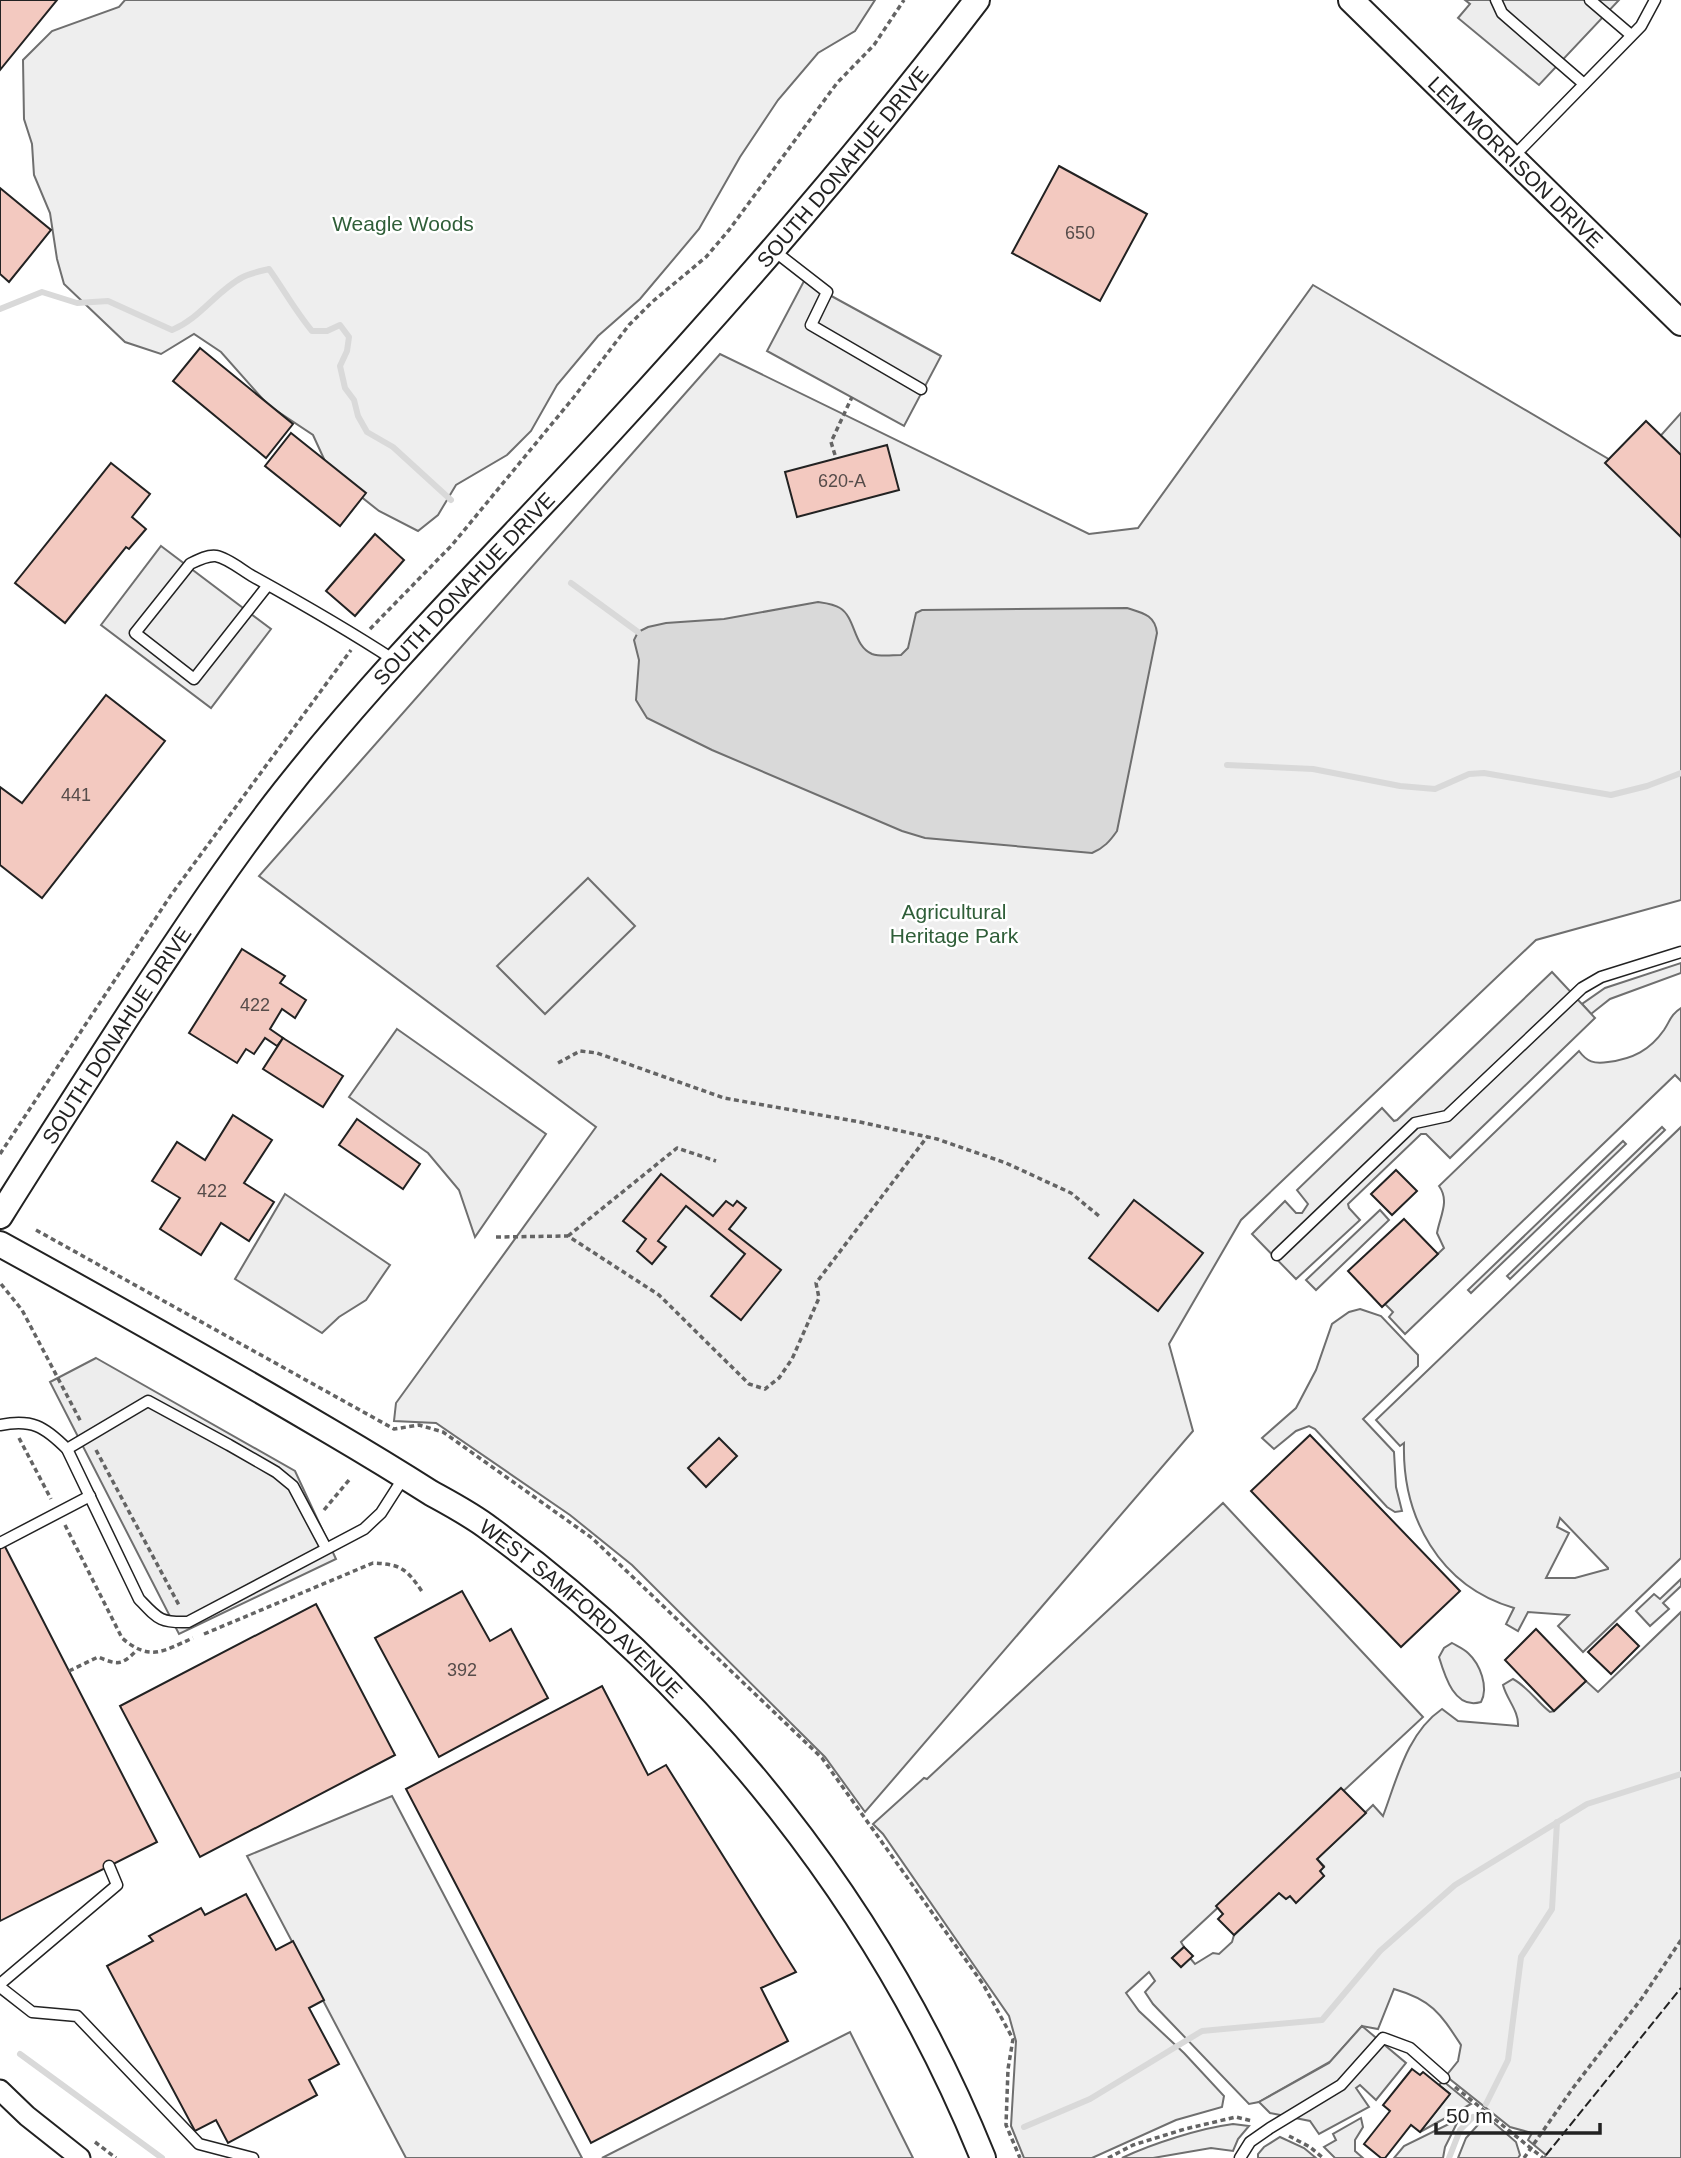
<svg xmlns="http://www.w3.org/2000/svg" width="1681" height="2158" font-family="Helvetica,sans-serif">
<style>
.green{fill:#eee;stroke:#6f6f6f;stroke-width:2;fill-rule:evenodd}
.parking{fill:#ededed;stroke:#6f6f6f;stroke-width:2}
.water{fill:#d9d9d9;stroke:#6f6f6f;stroke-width:2}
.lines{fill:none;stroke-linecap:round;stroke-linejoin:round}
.stream{stroke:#d9d9d9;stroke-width:6}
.building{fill:#f3c9c0;stroke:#222;stroke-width:2}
.service-casing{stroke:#222;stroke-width:13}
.minor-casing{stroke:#222;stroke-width:23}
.tertiary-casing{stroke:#222;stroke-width:28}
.path{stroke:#646464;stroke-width:3.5;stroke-dasharray:5 3.5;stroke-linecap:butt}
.service{stroke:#fff;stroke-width:10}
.minor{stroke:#fff;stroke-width:19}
.tertiary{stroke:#fff;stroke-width:24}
.fence{stroke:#222;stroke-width:2;stroke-dasharray:9 3.5;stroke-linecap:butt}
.labels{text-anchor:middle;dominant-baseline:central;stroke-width:5;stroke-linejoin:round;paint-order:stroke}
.number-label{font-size:18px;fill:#564c4a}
.street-label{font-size:21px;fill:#222;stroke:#fff}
.park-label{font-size:21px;fill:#2f5e38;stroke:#fff}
</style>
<rect width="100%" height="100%" fill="#fff"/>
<!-- green -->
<g class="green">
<polygon points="125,0 875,0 855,31 818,53 778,100 740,157 699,229 640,299 598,336 557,385 531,431 507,455 456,485 438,515 418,531 379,511 330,472 313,435 268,405 221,352 194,334 161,354 125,342 64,284 57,259 50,213 34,175 32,144 24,119 23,60 52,31 119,7"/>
<polygon points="1313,285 1629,471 1681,413 1681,900 1536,940 1241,1220 1169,1344 1193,1431 865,1812 825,1757 632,1565 570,1515 436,1423 394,1421 396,1403 596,1127 259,876 720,354 1089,534 1138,528"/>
<polygon points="1681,963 1681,973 1610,999 1591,1014 1582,1004 1605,988"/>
<path d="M 1681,1008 L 1681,1081 L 1675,1075 L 1405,1334 L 1389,1317 L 1393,1312 L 1385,1304 L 1444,1248 L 1437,1233 C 1440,1216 1450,1201 1439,1186 L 1579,1051 C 1587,1062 1594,1064 1608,1062 C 1633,1059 1650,1050 1664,1030 C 1670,1021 1671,1014 1681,1008 Z"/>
<polygon points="1662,1127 1665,1130 1510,1279 1507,1276"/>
<path d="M 1681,1127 L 1681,1558 L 1583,1652 L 1558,1626 L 1569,1615 L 1528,1612 L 1518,1631 L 1506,1624 L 1514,1608 C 1439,1586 1402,1517 1404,1443 L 1400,1446 L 1376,1420 ZM 1560,1518 L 1608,1568 L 1608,1569 L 1575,1578 L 1546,1578 L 1569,1533 L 1557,1527 Z"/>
<polygon points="1623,1141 1626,1144 1471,1293 1468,1290"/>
<polygon points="1380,1210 1389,1220 1316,1290 1306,1280"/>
<polygon points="1360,1309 1381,1316 1418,1355 1418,1366 1363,1419 1394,1452 1396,1487 1402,1511 1395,1512 1387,1507 1315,1429 1309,1426 1296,1431 1274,1449 1262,1438 1296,1408 1316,1370 1332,1324 1349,1312"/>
<path d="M 1223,1503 L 1423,1717 L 1181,1942 L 1184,1947 L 1172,1958 L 1181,1967 L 1190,1958 L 1195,1964 L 1213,1953 L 1219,1954 L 1232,1942 L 1234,1935 L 1279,1893 L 1286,1899 L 1290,1896 L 1296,1902 L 1324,1876 L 1320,1871 L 1324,1866 L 1317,1859 L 1373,1805 L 1383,1816 C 1397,1779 1407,1733 1442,1709 L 1458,1721 L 1518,1726 C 1519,1711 1507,1700 1503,1685 L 1513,1679 C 1528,1687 1537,1702 1550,1712 L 1554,1711 L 1586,1681 L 1598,1692 L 1681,1612 L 1681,2158 L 1544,2158 L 1546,2155 L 1528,2140 L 1532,2133 L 1510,2127 L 1446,2076 L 1458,2061 L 1461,2045 C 1440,2013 1432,2000 1394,1989 L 1378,2029 L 1362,2026 L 1331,2061 L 1259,2102 L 1249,2104 L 1153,2004 L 1145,1992 L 1155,1981 L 1149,1972 L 1126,1993 L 1139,2011 L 1184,2053 L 1224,2096 L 1222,2107 L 1176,2120 L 1092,2158 L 1024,2158 L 1011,2126 L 1016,2041 L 1009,2016 L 883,1834 L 873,1824 L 924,1778 L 927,1779 Z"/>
<polygon points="1681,1579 1681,1586 1663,1603 1669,1609 1650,1626 1636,1611 1654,1594 1660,1599"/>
<path d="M 1452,1643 C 1457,1646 1464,1649 1468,1653 C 1480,1664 1489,1687 1481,1702 C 1455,1710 1445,1677 1439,1657 L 1444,1648 Z"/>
<polygon points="392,1796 582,2158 406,2158 247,1856"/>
<polygon points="850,2032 913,2158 602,2158"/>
<polygon points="1443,2081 1471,2104 1420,2132 1450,2094 1439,2085"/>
<polygon points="1486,2116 1516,2142 1520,2155 1518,2158 1458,2158 1466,2138"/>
<polygon points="1361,2118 1363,2127 1355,2140 1355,2151 1363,2158 1335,2158 1324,2147 1336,2140 1333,2134"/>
<polygon points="1459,2119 1445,2147 1443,2158 1394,2158 1404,2146"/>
<path d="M 1233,2124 L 1249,2126 L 1238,2139 L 1233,2151 L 1211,2148 L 1153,2158 L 1122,2158 C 1151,2144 1201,2128 1233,2124 Z"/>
<polygon points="1280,2137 1304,2148 1316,2158 1258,2158 1258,2154 1264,2147"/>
</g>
<!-- parking -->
<g class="parking">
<polygon points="1465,0 1619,0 1539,85 1458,18 1470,4"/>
<polygon points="804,281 941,356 904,426 767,351"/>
<polygon points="161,546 271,629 211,708 101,625"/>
<polygon points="588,878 635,926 545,1014 497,966"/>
<polygon points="1552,972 1595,1018 1450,1158 1426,1134 1421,1134 1348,1204 1349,1208 1360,1220 1296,1279 1252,1234 1285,1201 1296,1213 1302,1213 1308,1204 1297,1190 1382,1108 1394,1121 1397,1120"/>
<polygon points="397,1029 546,1134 475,1237 459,1190 428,1153 349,1097"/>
<polygon points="285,1194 390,1265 366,1300 339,1317 322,1333 235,1279"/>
<polygon points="96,1358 295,1471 336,1559 179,1634 50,1382"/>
<polygon points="1362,2026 1406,2063 1376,2100 1360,2085 1356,2088 1369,2107 1319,2134 1310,2121 1270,2113 1259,2102 1329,2063"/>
</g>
<!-- water -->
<path class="water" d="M 818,602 C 825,603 834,604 840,608 C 856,618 853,646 872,654 C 881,657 892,655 901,655 L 908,648 L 916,613 L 922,610 L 1127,608 C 1143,613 1155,615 1157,633 L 1117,831 C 1110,841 1104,848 1092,853 L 925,838 L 902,831 L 712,750 L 647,718 L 636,700 L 639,660 L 634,640 L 638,632 L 648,627 L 666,623 L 724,619 Z"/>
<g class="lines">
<!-- stream -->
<g class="stream">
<path d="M 0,309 L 42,292 L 77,303 L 108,301 L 172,330 C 201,318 216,291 243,277 C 251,273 261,271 269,269 C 284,290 296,312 312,331 L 327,331 L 340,325 L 349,337 L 347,351 L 340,366 L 345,388 L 354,400 L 358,416 L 367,432 L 393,447 L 451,500"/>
<polyline points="571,583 638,632"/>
<polyline points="1227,765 1313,769 1400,786 1435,789 1469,774 1484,773 1611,795 1647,786 1681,773"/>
<polyline points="20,2054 162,2158"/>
<polyline points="1486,2104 1508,2060 1521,1957 1552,1909 1557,1822"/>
<polyline points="1024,2127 1090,2099 1202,2031 1322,2020 1380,1951 1455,1885 1587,1804 1681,1774"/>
<polyline points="1449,2158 1460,2130 1473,2117"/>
</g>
</g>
<!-- building -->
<g class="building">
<polygon points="0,0 57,0 0,70"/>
<polygon points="1059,166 1147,214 1100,301 1012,253"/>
<polygon points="0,188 51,230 9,282 0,274"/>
<polygon points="200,348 293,424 266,458 173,381"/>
<polygon points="1646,421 1681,455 1681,537 1605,463"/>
<polygon points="291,433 366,493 340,526 265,466"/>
<polygon points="887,445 899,490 797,517 785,472"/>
<polygon points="111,463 150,494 132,517 146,529 129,549 126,547 65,623 15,583"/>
<polygon points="375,534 404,560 355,616 326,591"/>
<polygon points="106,695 165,741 42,898 0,865 0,787 22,803"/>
<polygon points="242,949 285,976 280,983 306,1000 295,1018 282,1009 270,1029 283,1038 277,1046 265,1038 254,1054 246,1049 237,1063 189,1033"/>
<polygon points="283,1038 343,1076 323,1107 263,1069"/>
<polygon points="233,1115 272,1140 244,1183 274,1202 249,1241 221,1223 201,1255 160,1229 180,1198 152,1181 177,1142 205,1160"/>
<polygon points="357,1119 420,1164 403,1189 339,1145"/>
<polygon points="1396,1170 1417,1191 1392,1215 1371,1194"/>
<polygon points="661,1174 713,1216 726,1201 733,1206 737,1201 746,1208 729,1229 781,1270 741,1320 711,1296 745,1254 686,1206 658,1241 666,1247 652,1264 637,1251 646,1239 623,1221"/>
<polygon points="1134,1200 1203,1253 1158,1311 1089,1258"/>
<polygon points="1404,1219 1438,1254 1382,1307 1348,1271"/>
<polygon points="1310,1435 1460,1591 1401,1647 1251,1491"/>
<polygon points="719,1438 737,1456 706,1487 688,1468"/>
<polygon points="0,1537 157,1842 0,1921"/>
<polygon points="462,1591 490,1641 511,1629 548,1698 439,1757 375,1638"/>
<polygon points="316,1604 395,1755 200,1857 120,1706"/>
<polygon points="1617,1624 1639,1646 1611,1674 1588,1652"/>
<polygon points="1536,1629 1586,1681 1554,1711 1505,1660"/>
<polygon points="602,1686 648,1775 666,1765 796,1972 761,1988 788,2041 591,2143 406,1789"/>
<polygon points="1341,1788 1366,1813 1317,1859 1324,1867 1320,1871 1324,1876 1296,1903 1290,1896 1286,1899 1279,1893 1234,1935 1218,1919 1223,1914 1216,1906"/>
<polygon points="246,1894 276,1950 293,1941 324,2000 309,2008 339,2064 309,2080 317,2095 228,2143 216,2120 195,2131 107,1966 153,1941 149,1936 201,1908 205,1915"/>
<polygon points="1184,1947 1193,1956 1181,1967 1172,1958"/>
<polygon points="1412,2069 1420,2075 1423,2072 1450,2094 1420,2132 1411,2125 1385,2158 1381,2158 1364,2144 1390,2111 1383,2105"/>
</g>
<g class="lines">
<defs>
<g id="service">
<polyline points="1496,0 1502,13 1584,84"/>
<polyline points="1590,0 1631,35"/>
<polyline points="1513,157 1641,26 1655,0"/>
<polyline points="773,250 827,292 811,325 921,389"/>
<path d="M 268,585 L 194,679 L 135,633 L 190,564 C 198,560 207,555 216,556 C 228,558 243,571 254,577 C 301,603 348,630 394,660"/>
<polyline points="1277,1255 1415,1123 1447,1116 1582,988 1601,977 1681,952"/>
<path d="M 0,1425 C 32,1419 44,1426 67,1449 L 139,1599 C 158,1619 160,1623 188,1622 L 364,1529 L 381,1513 L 404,1477"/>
<polyline points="67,1449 148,1401 229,1445 276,1472 293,1486 326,1548"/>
<polyline points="0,1543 90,1496"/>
<polyline points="0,1984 117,1885 109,1866"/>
<polyline points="0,1987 32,2012 77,2016 199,2144 253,2158"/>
<polyline points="1240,2158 1250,2142 1270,2128 1341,2085 1383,2038 1410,2048 1444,2078"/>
</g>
<polyline id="minor" points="0,2090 27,2116 80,2158"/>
<g id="tertiary">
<path id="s1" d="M 1351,0 L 1681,323"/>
<path id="s2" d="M 0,1216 C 43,1147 87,1079 131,1011 C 180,937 229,862 284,792 C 383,666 497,554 605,437 C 735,296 861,152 977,0"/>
<path id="s3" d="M 0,1244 C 111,1305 221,1367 331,1432 C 365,1452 398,1472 431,1493 C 451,1504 472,1515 490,1529 C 707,1688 882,1908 983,2158"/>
</g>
</defs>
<!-- service casing -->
<use href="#service" class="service-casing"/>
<!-- minor casing -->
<use href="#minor" class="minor-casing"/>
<!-- tertiary casing -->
<use href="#tertiary" class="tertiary-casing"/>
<!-- path -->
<g class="path">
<polyline points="835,455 831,442 852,397"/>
<polyline points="370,629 452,545 574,397 629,325 652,302 706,257 729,230 837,83 874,45 904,0"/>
<polyline points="558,1063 580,1051 597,1053 724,1098 860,1122 937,1139 1006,1163 1071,1193 1099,1216"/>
<polyline points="0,1154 171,895 351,650"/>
<polyline points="36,1230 394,1429 419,1425 443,1432 592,1538 822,1758 983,1984 1013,2039 1008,2069 1006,2125 1020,2158"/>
<polyline points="568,1236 677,1148 716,1161"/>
<polyline points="496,1237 568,1236 659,1295 749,1384 765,1389 779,1378 792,1359 819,1298 816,1283 927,1137"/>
<polyline points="1,1284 22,1310 81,1422"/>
<polyline points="19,1438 51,1499"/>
<polyline points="96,1450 180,1607"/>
<polyline points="324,1510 349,1480"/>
<path d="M 65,1525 L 122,1638 C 150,1662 163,1651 193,1638"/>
<path d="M 204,1634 L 373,1563 C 401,1564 407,1569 423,1593"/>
<path d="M 69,1671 L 98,1657 C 118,1665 121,1666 137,1650"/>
<polyline points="1455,2087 1543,2158"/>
<polyline points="1289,2136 1310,2147 1323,2158"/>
<polyline points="95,2142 116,2158"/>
<polyline points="1108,2158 1133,2145 1185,2129 1236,2117 1252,2121"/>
<polyline points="1524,2158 1573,2088 1642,1998 1681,1940"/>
</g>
<!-- service -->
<use href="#service" class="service"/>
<!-- minor -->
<use href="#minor" class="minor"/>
<!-- tertiary -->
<use href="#tertiary" class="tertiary"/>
<!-- fence -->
<polyline class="fence" points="1546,2155 1681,1988"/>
</g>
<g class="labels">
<!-- number labels -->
<g class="number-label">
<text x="1080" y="233">650</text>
<text x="842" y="481">620-A</text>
<text x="76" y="795">441</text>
<text x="255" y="1005">422</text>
<text x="212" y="1191">422</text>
<text x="462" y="1670">392</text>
</g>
<!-- street labels -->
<g class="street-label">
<text stroke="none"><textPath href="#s1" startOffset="231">LEM MORRISON DRIVE</textPath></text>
<text stroke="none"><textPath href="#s2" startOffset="1349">SOUTH DONAHUE DRIVE</textPath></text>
<text stroke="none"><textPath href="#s2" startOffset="782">SOUTH DONAHUE DRIVE</textPath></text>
<text stroke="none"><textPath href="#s2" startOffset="215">SOUTH DONAHUE DRIVE</textPath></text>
<text stroke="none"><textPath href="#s3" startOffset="688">WEST SAMFORD AVENUE</textPath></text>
</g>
<!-- park labels -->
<g class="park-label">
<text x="403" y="223">Weagle Woods</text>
<text x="954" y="911">Agricultural<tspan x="954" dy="24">Heritage Park</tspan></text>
</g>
</g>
<!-- scale -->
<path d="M1436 2123v10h164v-10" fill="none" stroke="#222222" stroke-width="3.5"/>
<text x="1446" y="2123" font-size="21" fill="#222222" stroke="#ffffff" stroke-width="5" paint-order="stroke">50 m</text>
</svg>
